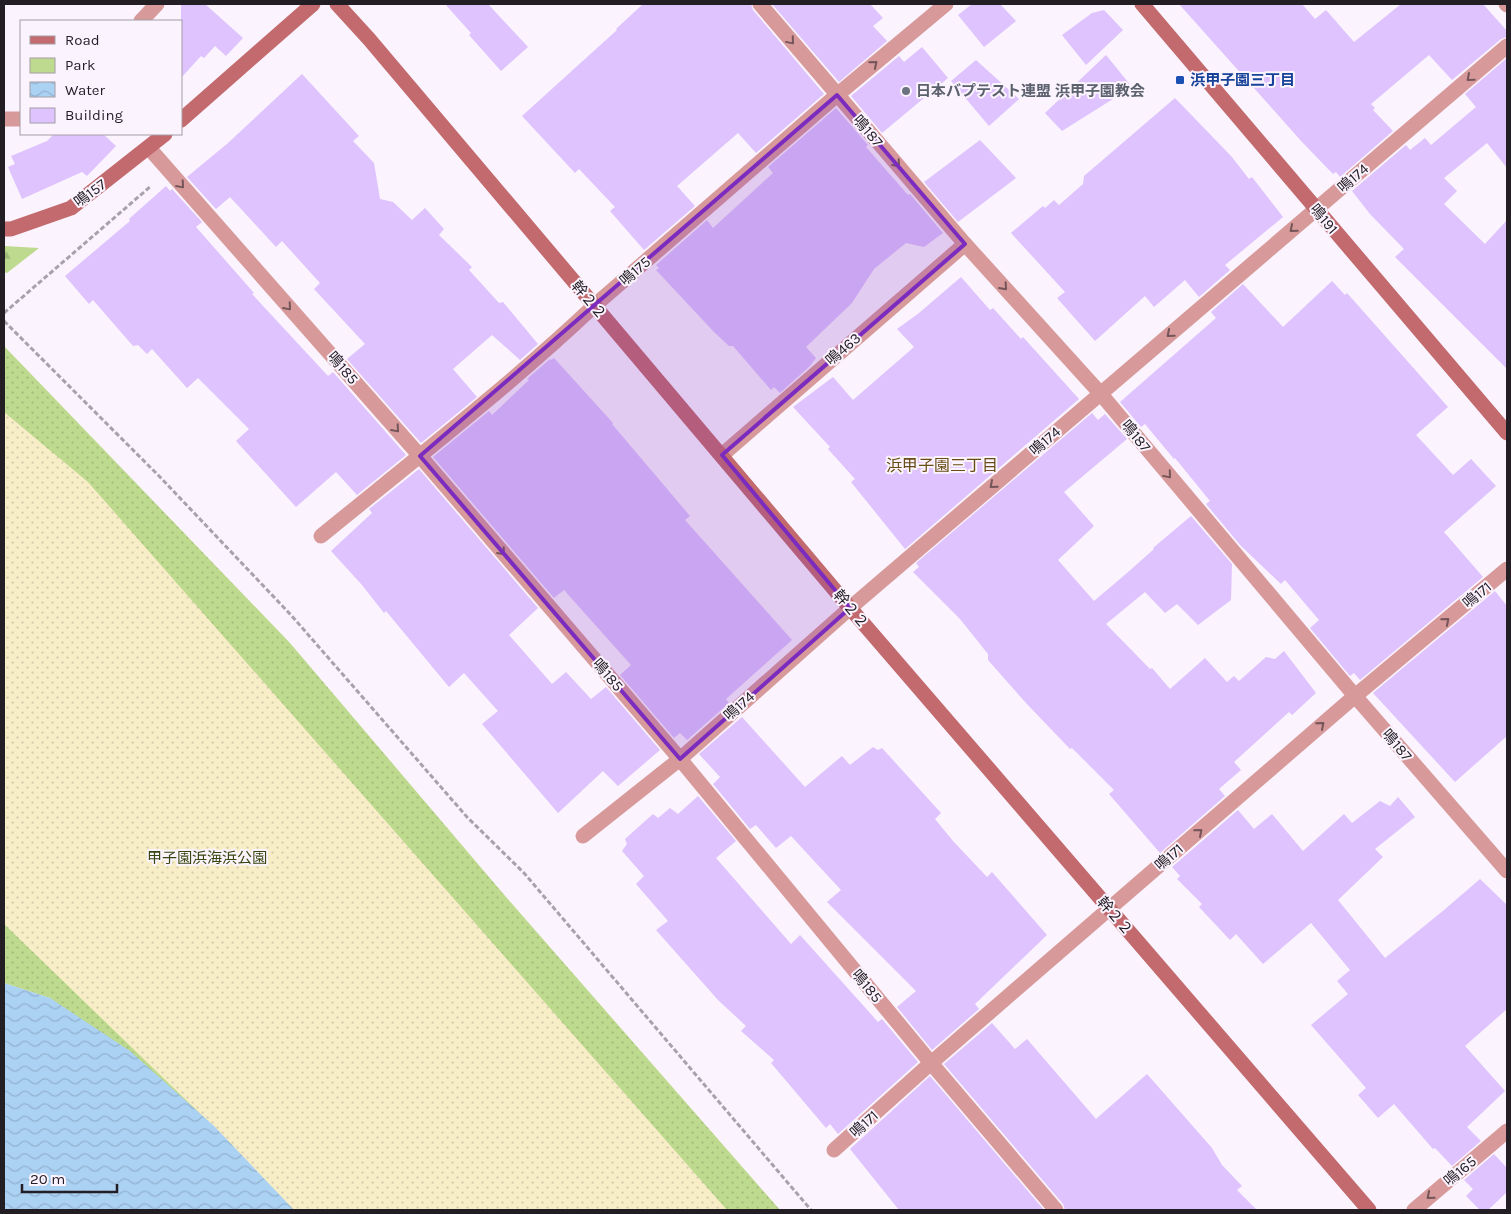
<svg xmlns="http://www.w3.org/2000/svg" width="1511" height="1214" font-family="Karla,'Noto Sans JP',sans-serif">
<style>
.green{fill:url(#green-dots)}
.forest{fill:url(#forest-firs)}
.sand{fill:url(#sand-dots)}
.water{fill:url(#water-waves)}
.building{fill:#dec3fe}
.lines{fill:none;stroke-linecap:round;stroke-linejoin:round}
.path{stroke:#a9a2ab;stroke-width:3;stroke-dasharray:5 2.5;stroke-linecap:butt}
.street{stroke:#d79999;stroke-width:15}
.secondary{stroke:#c26a6d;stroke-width:15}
.oneway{stroke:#745559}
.marked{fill:#7b2cbf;fill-opacity:0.2;stroke:#7b2cbf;stroke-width:4;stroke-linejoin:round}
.transit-dot{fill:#1a4fb4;stroke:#fbf3fd;stroke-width:2}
.worship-dot{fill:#6b7280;stroke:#fbf3fd;stroke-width:2}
.labels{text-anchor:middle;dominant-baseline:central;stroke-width:4;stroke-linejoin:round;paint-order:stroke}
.transit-label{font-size:15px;font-weight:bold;fill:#164399;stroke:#fbf3fd;text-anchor:start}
.worship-label{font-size:15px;font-weight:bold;fill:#5b616d;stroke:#fbf3fd;text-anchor:start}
.street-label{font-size:15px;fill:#231e24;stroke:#fbf3fd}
.park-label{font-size:15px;fill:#36460f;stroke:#fbf3fd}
.neighbourhood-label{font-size:16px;fill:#684d14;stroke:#fbf3fd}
</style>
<defs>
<pattern id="green-dots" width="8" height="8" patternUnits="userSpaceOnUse" patternTransform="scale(1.25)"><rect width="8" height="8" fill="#beda8e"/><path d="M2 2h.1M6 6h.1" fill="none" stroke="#a3bb7a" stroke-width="1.8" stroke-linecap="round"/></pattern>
<pattern id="forest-firs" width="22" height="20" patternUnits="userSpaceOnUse" patternTransform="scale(1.25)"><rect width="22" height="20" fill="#beda8e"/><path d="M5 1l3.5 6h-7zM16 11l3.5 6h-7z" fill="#a3bb7a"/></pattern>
<pattern id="sand-dots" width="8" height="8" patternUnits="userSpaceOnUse" patternTransform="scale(1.25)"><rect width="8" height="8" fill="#f7edc7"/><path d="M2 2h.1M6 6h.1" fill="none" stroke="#d3cbab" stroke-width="1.8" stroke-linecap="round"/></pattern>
<pattern id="water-waves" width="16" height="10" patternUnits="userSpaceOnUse" patternTransform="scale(1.25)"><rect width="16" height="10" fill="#abd1f3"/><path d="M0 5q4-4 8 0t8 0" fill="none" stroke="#93b3d0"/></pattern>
</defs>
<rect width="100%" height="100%" fill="#fbf3fd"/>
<!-- green -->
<polygon class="green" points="4,346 290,643 506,897 780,1210 294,1210 214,1126 50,998 4,983"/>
<!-- forest -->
<polygon class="forest" points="4,246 39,248 7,273 4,272"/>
<!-- sand -->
<polygon class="sand" points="4,412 88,482 727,1210 294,1210 213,1126 4,924"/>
<!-- water -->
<polygon class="water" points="4,983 50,998 130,1051 214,1126 294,1210 4,1210"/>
<!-- building -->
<g class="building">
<polygon points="181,4 205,4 243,38 226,56 215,46 204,58 201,56 181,78"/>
<polygon points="445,4 488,4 528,47 501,71 469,35 471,33"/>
<polygon points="643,4 751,4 753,10 824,94 756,153 738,133 677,186 695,206 644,250 610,211 615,207 579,169 575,173 522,116 617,30 616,29"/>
<polygon points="772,4 870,4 883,18 873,26 887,41 839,82"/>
<polygon points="972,4 1000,4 1016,21 984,47 958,15"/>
<polygon points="1179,4 1302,4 1315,19 1326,10 1354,42 1401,4 1483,4 1507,31 1507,37 1501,39 1452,80 1429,55 1371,104 1375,108 1373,110 1393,131 1340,177 1336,172 1333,174 1302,142"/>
<polygon points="1104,10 1123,30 1086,65 1062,35 1092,13"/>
<polygon points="922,47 948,78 882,133 851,96 899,56 904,62"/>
<polygon points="1106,55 1132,87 1062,131 1045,113"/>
<polygon points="1507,58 1507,168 1487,143 1444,178 1457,191 1444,204 1485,244 1507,220 1507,369 1395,257 1404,249 1370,214 1352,191 1406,145 1410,150 1425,138 1431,145 1476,107 1465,94"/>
<polygon points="976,60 1019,99 989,126 951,81"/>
<polygon points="302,74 359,136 353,141 374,163 380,199 393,202 412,220 425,208 444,229 439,235 472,267 469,270 499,303 503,302 538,344 520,360 492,335 453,369 477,397 421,443 347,359 365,344 314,289 320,283 282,241 276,247 230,197 216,209 187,177 228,143"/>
<polygon points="1175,98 1231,156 1249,179 1252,177 1283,217 1225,265 1230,270 1199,297 1185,280 1154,307 1145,296 1095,341 1057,298 1065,292 1011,233 1043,206 1045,208 1054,200 1059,205 1083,184 1084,176"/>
<polygon points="836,108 868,145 866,147 908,195 910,194 943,233 924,247 906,243 874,269 852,303 806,347 816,358 810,366 780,393 774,387 771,390 733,346 729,346 714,332 656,270 659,268 656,265 707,220 713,228 773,173 768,167"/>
<polygon points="54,134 103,134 116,146 87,176 82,172 22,199 8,167 15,164 11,156 47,141"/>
<polygon points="980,140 1016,178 958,222 924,182"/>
<polygon points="166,186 170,191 172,189 202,222 196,227 254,293 252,294 328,376 333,372 406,455 357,495 336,472 296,507 236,441 249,429 198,378 187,388 152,349 147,354 138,345 133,346 93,300 89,304 65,276 130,221 129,219"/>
<polygon points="961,277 990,310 993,308 1021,339 1023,337 1079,399 905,549 851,482 855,479 828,449 830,447 793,407 833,377 853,400 914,347 897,329 919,313"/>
<polygon points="1332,281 1345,295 1347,293 1448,407 1416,435 1453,475 1471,459 1496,486 1444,532 1483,577 1360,680 1354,673 1350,676 1310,628 1319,620 1285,580 1281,584 1241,546 1206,504 1210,501 1175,458 1174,459 1145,424 1141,427 1120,402 1216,318 1211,312 1243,284 1283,327"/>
<polygon points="554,358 613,423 612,424 690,516 685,520 792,640 726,699 729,703 687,740 680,733 674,738 620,675 631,665 564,590 554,598 433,457 489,411 492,415 529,380 527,379 550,359 551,360"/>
<polygon points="1092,413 1098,420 1105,414 1127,439 1064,492 1094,526 1058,560 1094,601 1127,573 1154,549 1153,548 1191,516 1232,564 1231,600 1198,625 1177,604 1165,613 1145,592 1106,624 1150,669 1152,668 1170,689 1205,658 1227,682 1234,676 1239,681 1266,657 1275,659 1284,651 1316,693 1292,715 1289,712 1234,762 1241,770 1219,789 1225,796 1160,853 1109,794 1114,790 1072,748 1070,749 1026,703 988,660 988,654 960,619 913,572 919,567 916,563"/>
<polygon points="419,469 538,608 509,635 552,684 566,672 591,699 606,687 660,750 618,786 603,771 558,813 482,724 498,711 464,673 449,687 386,611 384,613 362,585 331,551 372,513 369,509"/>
<polygon points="1495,591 1507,606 1507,736 1455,782 1373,693"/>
<polygon points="742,717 805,787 842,756 850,765 873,747 878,750 882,748 941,813 935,819 953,841 987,877 992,872 1047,935 975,1004 979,1009 932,1050 897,1007 916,991 827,902 841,890 791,836 776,848 756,825 750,829 713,784 720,777 699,754"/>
<polygon points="698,796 736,841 716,858 791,944 800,935 878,1022 882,1019 918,1062 838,1134 830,1124 826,1128 771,1063 774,1060 741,1031 746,1026 718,1000 656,930 668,921 636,884 644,876 622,851 627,844 625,839 653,814 658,818 670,808 678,814"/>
<polygon points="1398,797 1415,817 1375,849 1383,857 1338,900 1385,958 1444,910 1480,879 1507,905 1507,1009 1465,1046 1505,1091 1467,1127 1481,1141 1452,1166 1435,1148 1433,1149 1394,1104 1378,1118 1358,1095 1366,1088 1311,1025 1348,994 1337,981 1350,970 1311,923 1263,964 1236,934 1230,940 1199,907 1202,904 1177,879 1180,876 1172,867 1238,810 1254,829 1272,814 1303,851 1344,814 1352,823 1380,801 1390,806"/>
<polygon points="992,1023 1015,1049 1027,1039 1096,1119 1147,1074 1212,1148 1222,1165 1242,1186 1237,1190 1257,1210 1065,1210 1063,1204 944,1064"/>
<polygon points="930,1076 1044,1210 899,1210 850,1149"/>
<polygon points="1494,1154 1507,1168 1507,1192 1488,1210 1480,1210 1466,1196 1473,1189 1464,1180"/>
</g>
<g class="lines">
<!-- path -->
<g class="path">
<polyline points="4,313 151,186"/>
<polyline points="4,321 160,477 291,615 467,817 524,873 811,1210"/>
</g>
<!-- street -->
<g class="street">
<polyline points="760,4 965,244 1100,393 1355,696 1507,871"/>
<polyline points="1506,4 1507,5"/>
<polyline points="141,21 157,4"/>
<polyline points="4,119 21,119"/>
<polyline points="149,148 420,456 680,759 931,1063 1056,1210"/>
<polyline points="722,455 965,244"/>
<path d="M 321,536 C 413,461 508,387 594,306 L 837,95 L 946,4"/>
<polyline points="583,836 680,759 850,608 1507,46"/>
<polyline points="834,1150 931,1063 1355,696 1507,569"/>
<polyline points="1414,1210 1507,1131"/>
</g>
<!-- secondary -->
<g class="secondary">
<polyline points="337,4 369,39 850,608 1369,1210"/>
<polyline points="1142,4 1507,433"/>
<polyline points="181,120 313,4"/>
<polyline points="4,229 11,229 71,208 165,134"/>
</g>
</g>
<!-- one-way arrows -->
<defs><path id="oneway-chevron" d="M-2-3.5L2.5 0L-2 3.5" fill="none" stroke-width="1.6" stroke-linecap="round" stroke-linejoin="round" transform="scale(1.25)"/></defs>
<g class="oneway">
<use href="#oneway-chevron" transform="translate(791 41) rotate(50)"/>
<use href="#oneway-chevron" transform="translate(874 64) rotate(-40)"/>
<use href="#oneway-chevron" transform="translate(1470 78) rotate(139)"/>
<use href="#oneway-chevron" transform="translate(897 164) rotate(49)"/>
<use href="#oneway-chevron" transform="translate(181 185) rotate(49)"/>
<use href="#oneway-chevron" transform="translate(1293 229) rotate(140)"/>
<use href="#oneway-chevron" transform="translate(1004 287) rotate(48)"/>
<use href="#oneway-chevron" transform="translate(288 307) rotate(49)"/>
<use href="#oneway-chevron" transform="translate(1170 334) rotate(140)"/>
<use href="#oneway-chevron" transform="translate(396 429) rotate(49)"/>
<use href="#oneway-chevron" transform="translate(1168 475) rotate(50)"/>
<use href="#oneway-chevron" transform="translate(993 485) rotate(139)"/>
<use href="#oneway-chevron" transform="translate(502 552) rotate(49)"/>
<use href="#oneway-chevron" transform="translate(1446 621) rotate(-40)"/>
<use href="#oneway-chevron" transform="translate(1321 725) rotate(-41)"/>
<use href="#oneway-chevron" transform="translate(1199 832) rotate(-41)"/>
<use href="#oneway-chevron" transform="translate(1430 1196) rotate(140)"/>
</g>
<!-- marked area -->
<path class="marked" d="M 837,95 L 965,244 L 722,455 L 850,608 L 680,759 L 420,456 Z"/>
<!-- markers -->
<rect class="transit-dot" x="1175" y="75" width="10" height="10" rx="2.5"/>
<circle class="worship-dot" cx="906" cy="91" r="5"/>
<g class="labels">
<!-- transit labels -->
<g class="transit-label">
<text x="1190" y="80">浜甲子園三丁目</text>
</g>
<!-- worship labels -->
<g class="worship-label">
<text x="916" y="91">日本バプテスト連盟 浜甲子園教会</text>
</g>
<!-- street labels -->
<g class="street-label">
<text transform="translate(868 131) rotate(49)">鳴187</text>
<text transform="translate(1353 178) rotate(-41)">鳴174</text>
<text transform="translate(90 193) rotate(-37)">鳴157</text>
<text transform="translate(1324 219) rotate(50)">鳴191</text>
<text transform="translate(635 271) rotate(-41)">鳴175</text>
<text transform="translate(589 300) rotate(50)">幹２２</text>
<text transform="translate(843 349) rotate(-41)">鳴463</text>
<text transform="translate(343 368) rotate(49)">鳴185</text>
<text transform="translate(1136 436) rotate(50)">鳴187</text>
<text transform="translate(1045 441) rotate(-41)">鳴174</text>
<text transform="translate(1477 595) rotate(-40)">鳴171</text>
<text transform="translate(851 609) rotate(50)">幹２２</text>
<text transform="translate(608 675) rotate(49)">鳴185</text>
<text transform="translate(739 706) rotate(-42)">鳴174</text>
<text transform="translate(1397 745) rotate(49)">鳴187</text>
<text transform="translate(1169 857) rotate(-41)">鳴171</text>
<text transform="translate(1115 916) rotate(49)">幹２２</text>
<text transform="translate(867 986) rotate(50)">鳴185</text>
<text transform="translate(864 1124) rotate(-42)">鳴171</text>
<text transform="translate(1460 1171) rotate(-40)">鳴165</text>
</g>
<!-- park labels -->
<g class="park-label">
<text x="207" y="858">甲子園浜海浜公園</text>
</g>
<!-- neighbourhood labels -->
<g class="neighbourhood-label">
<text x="942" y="465">浜甲子園三丁目</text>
</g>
</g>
<!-- border -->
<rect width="1511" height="1214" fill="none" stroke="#231e24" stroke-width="10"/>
<!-- legend -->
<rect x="20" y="20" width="162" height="115" fill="#fbf3fd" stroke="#a59ea6"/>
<rect x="30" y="36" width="25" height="8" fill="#c26a6d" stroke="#a59ea6"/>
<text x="65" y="45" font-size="15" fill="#231e24">Road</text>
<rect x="30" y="58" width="25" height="15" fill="#beda8e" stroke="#a59ea6"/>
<text x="65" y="70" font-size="15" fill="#231e24">Park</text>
<rect x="30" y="82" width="25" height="15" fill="url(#water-waves)" stroke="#a59ea6"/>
<text x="65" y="95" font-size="15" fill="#231e24">Water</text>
<rect x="30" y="108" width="25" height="15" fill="#dec3fe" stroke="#a59ea6"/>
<text x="65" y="120" font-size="15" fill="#231e24">Building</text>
<!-- scale -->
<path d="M22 1184v8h95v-8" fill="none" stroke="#231e24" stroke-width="2.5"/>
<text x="30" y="1184" font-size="15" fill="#231e24" stroke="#fbf3fd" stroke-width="4" paint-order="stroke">20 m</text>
</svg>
